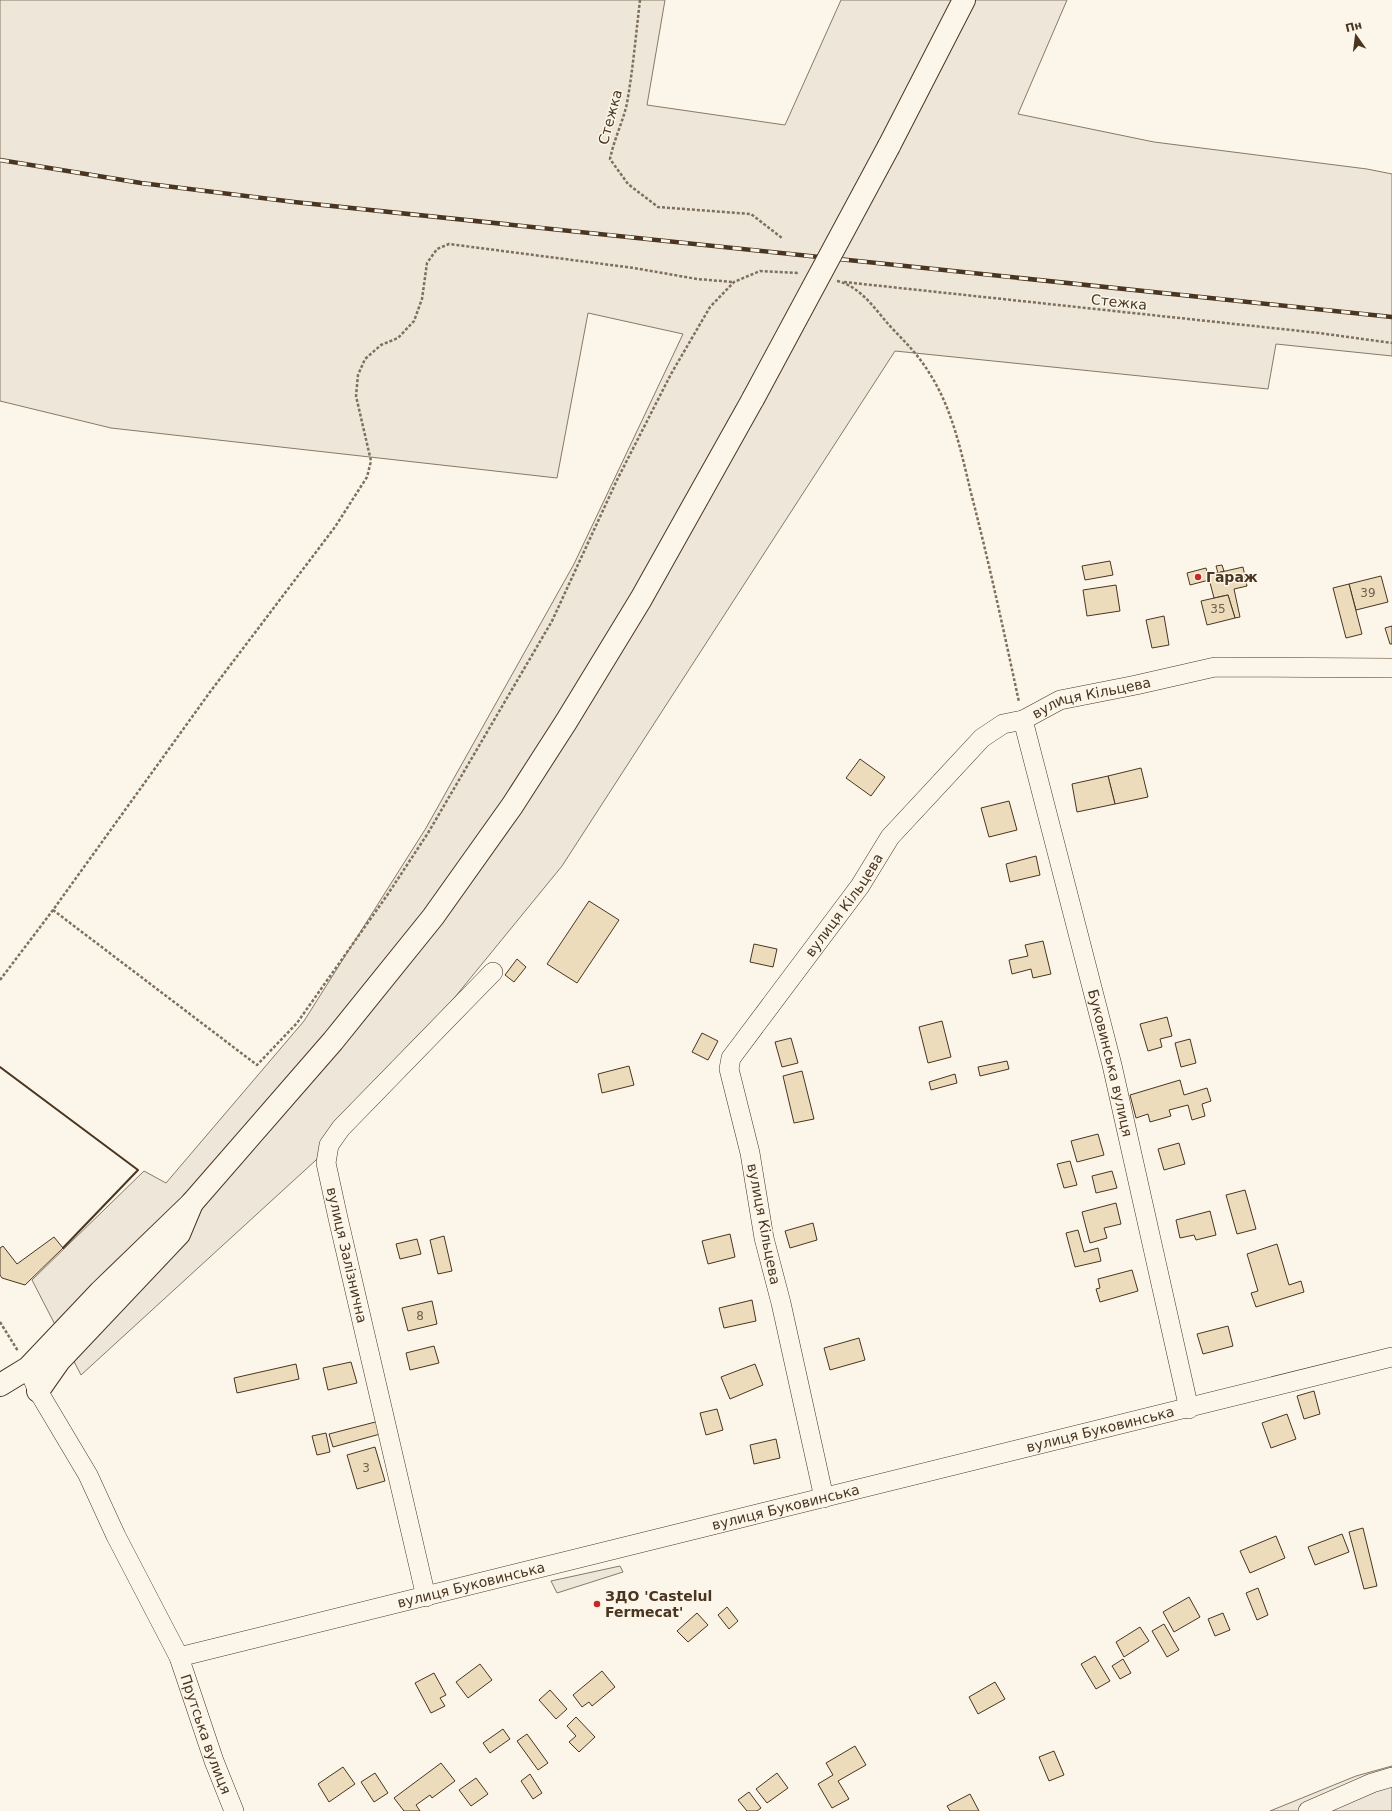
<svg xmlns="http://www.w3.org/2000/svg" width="1392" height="1811" font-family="'DejaVu Sans',sans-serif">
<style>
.green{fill:#ede6d9;stroke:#887966}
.parking{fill:#ede7d9;stroke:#887966}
.building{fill:#ecdcbc;stroke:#4a3520}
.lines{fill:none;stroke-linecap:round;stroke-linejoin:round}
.minor-casing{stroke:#4a3520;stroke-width:20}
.major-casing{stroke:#4a3520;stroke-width:24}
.highway-casing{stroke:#4a3520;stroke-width:24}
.path{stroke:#7f6f5c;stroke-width:2.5;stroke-dasharray:3 2;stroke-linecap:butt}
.minor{stroke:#fbf6e9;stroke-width:19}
.major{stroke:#fbf6e9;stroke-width:22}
.highway{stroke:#fbf6e9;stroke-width:22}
.rail-casing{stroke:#4a3520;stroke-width:4.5}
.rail{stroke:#fbf6e9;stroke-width:3;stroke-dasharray:9;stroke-linecap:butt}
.highway-bridge-casing{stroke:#4a3520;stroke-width:24;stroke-linecap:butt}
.highway-bridge{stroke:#fbf6e9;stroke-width:22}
.wall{stroke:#4a3520;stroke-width:2}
.poi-dot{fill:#c62828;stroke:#fbf6e9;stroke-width:1.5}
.labels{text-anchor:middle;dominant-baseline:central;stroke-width:3;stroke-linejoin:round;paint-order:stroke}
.number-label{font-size:12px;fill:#725f47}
.street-label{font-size:14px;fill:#4a3520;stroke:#fbf6e9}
.poi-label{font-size:14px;font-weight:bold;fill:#4a3520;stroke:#fbf6e9;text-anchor:start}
</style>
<rect width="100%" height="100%" fill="#fbf6e9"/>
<!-- green -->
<g class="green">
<polygon points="0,0 665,0 647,105 785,125 841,0 1067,0 1018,114 1154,142 1367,169 1392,174 1392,356 1276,344 1268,389 895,351 562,866 339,1139 81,1375 32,1280 144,1171 166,1183 304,1021 426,828 574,564 683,334 588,313 557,478 111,428 0,401"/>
<polygon points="1392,1766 1392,1811 1270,1811 1356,1776"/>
</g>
<!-- parking -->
<polygon class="parking" points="620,1566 623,1572 557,1593 551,1581"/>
<!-- building -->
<g class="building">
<polygon points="1110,561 1113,575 1085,580 1082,566"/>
<polygon points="1222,565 1224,571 1218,573 1216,566"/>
<polygon points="1243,567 1247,586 1234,589 1240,617 1235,618 1228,595 1214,598 1208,575"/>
<polygon points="1206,568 1209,580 1190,585 1187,573"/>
<polygon points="1381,576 1388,602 1356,610 1349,584"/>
<polygon points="1349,584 1362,634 1346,638 1333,588"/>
<polygon points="1116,585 1120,611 1087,616 1083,590"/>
<polygon points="1228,595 1235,618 1207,625 1201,601"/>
<polygon points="1164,616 1169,645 1152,648 1146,620"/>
<polygon points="1392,626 1392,644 1390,644 1385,628"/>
<polygon points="860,759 885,777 871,796 846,778"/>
<polygon points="1141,768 1148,797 1115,804 1108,776"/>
<polygon points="1108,776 1115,804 1077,812 1072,784"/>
<polygon points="1009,801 1017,830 989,837 981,808"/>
<polygon points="1036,856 1040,875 1010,882 1006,864"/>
<polygon points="589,901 619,920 577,983 547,964"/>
<polygon points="1043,941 1051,974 1033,978 1031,969 1012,974 1009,960 1028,956 1025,945"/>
<polygon points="754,944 777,949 773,967 750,962"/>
<polygon points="517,959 526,967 514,982 505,975"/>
<polygon points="1167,1017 1172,1036 1160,1039 1162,1047 1148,1051 1140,1024"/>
<polygon points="942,1021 951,1057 928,1063 919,1027"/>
<polygon points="702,1033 718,1041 708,1060 692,1052"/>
<polygon points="791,1038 798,1063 782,1067 775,1042"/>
<polygon points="1190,1039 1196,1063 1181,1067 1175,1043"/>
<polygon points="1007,1061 1009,1069 980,1076 978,1067"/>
<polygon points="629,1066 634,1085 602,1093 598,1074"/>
<polygon points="802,1071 814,1119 794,1123 783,1076"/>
<polygon points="955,1074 957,1083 931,1090 929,1082"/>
<polygon points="1180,1080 1184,1095 1207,1088 1211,1101 1202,1104 1205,1116 1192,1120 1188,1105 1169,1110 1171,1116 1150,1122 1148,1114 1136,1118 1130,1095"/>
<polygon points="1098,1134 1104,1155 1077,1162 1071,1141"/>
<polygon points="1179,1143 1185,1164 1164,1170 1158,1149"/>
<polygon points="1070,1161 1077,1185 1064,1188 1057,1164"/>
<polygon points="1112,1171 1117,1188 1096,1193 1092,1176"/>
<polygon points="1245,1190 1256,1229 1237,1234 1226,1195"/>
<polygon points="1116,1203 1121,1224 1104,1228 1107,1238 1090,1243 1082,1212"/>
<polygon points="1210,1211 1216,1235 1196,1240 1194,1235 1180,1238 1176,1220"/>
<polygon points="813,1223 817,1240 790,1248 785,1231"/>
<polygon points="1078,1230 1084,1252 1098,1248 1101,1261 1075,1267 1066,1233"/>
<polygon points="730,1234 735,1257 708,1264 702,1241"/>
<polygon points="444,1236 452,1271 438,1274 430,1240"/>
<polygon points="54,1237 63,1248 25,1285 2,1278 0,1275 0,1248 3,1246 17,1264"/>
<polygon points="417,1239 421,1254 400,1259 396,1244"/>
<polygon points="1277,1244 1289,1285 1301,1281 1304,1292 1256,1307 1251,1293 1258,1291 1247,1254"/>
<polygon points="1132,1270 1138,1291 1100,1302 1096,1289 1100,1288 1098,1279"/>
<polygon points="752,1300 756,1321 724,1328 719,1308"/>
<polygon points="432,1301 437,1324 408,1331 402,1308"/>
<polygon points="1228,1326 1233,1346 1203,1354 1197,1334"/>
<polygon points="859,1338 865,1360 830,1370 824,1348"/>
<polygon points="434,1346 439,1363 410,1370 406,1353"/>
<polygon points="351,1362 357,1383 328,1390 323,1368"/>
<polygon points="296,1364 299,1379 237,1393 234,1378"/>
<polygon points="755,1364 763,1385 730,1399 721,1377"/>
<polygon points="1314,1391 1320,1414 1304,1419 1297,1396"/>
<polygon points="717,1409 723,1430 706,1435 700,1413"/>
<polygon points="1287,1414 1296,1439 1271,1448 1262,1423"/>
<polygon points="387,1419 391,1431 333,1447 329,1434"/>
<polygon points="326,1433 330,1452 317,1455 312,1436"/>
<polygon points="776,1439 780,1458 754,1464 750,1445"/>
<polygon points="375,1447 385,1481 357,1489 347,1455"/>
<polygon points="1363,1528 1377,1586 1364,1589 1349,1532"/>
<polygon points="1342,1534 1349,1552 1315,1565 1308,1547"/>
<polygon points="1276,1536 1285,1558 1250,1573 1240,1551"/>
<polygon points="1258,1588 1268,1615 1257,1620 1246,1593"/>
<polygon points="1189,1597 1200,1617 1174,1632 1163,1612"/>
<polygon points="727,1607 738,1621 729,1629 718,1615"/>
<polygon points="697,1613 708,1625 688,1642 677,1631"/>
<polygon points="1223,1613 1230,1630 1215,1636 1208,1619"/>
<polygon points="1164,1624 1179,1650 1167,1657 1152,1631"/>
<polygon points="1140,1627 1149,1641 1124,1657 1116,1642"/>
<polygon points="1095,1656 1110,1681 1096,1689 1081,1664"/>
<polygon points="1123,1659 1131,1673 1120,1679 1112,1666"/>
<polygon points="480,1664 492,1680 468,1698 456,1682"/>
<polygon points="602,1671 615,1687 592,1706 589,1702 582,1707 573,1695"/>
<polygon points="434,1673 446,1695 440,1698 445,1706 431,1713 415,1683"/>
<polygon points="995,1682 1005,1699 978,1714 969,1697"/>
<polygon points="550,1690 567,1709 556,1719 539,1700"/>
<polygon points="576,1717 595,1737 579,1752 569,1742 576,1736 567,1726"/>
<polygon points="503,1729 510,1739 490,1753 483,1743"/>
<polygon points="527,1734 548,1763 538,1770 517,1741"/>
<polygon points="855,1746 866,1765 838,1781 849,1799 832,1808 818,1784 833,1775 826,1763"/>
<polygon points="1054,1751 1064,1775 1049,1781 1039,1757"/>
<polygon points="441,1763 455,1781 432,1798 430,1795 416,1805 420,1811 404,1811 394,1798"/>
<polygon points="343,1767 355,1784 329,1802 318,1784"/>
<polygon points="375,1773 388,1793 374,1802 361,1782"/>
<polygon points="777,1773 788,1788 767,1803 756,1789"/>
<polygon points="530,1774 542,1793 533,1799 521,1781"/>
<polygon points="476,1778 488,1794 471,1806 459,1790"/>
<polygon points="749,1792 761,1808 757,1811 747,1811 738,1800"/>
<polygon points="970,1794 979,1811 950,1811 947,1806"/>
</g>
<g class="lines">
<defs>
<g id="minor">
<path id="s1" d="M 1023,720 L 1112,1065 L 1189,1409"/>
<path id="s2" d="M 28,1368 L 38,1391 L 88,1475 L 116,1536 L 179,1657 L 214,1761 L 234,1811"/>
<path id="s3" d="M 824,1498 L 781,1303 L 764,1238 L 750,1153 L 729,1069 L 731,1058 L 860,886 L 890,837 L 982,738 L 1003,724 L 1023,720 L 1060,700 L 1136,685 L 1215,667 L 1392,668"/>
<polyline points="426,1597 338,1218 326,1163 329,1145 341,1128 493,972"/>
<path id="s4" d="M 179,1657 L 1392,1357"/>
<polyline points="1308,1811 1372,1783 1392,1777"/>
</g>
<polyline id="major" points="38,1391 59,1361 179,1234 192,1203"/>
<g id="highway">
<polyline points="889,146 964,0"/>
<polyline points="0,1385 28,1368 100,1292 192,1203 333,1041 433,917 512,806 566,722 641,599 753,399"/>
</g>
</defs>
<!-- minor casing -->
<use href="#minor" class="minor-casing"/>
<!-- major casing -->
<use href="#major" class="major-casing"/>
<!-- highway casing -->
<use href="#highway" class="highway-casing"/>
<!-- path -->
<g class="path">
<path d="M 640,0 C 636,34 633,69 627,103 C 623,122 614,139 610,159 L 628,184 L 658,207 L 751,214 L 782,238"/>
<path d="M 837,281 C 860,286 875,309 889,325 C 903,340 917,353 928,371 C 952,407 961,451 971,493 C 989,562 1004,632 1019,702"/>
<polyline points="844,282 1319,333 1392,343"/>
<polyline points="53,910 257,1065 297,1023 388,894 428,833 552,621 617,480 671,374 710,307 734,282 760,271 799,273"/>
<polyline points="0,980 53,910 210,692 335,527 367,477 371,461 356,396 358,375 365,359 381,345 398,338 414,321 422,299 427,263 437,249 449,244 634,268 697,279 733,282"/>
<polyline points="0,1322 18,1351"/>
</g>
<!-- minor -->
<use href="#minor" class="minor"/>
<!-- major -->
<use href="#major" class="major"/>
<!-- highway -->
<use href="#highway" class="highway"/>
<defs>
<polyline id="rail" points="0,160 141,183 294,202 1392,317"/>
</defs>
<!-- rail casing -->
<use href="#rail" class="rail-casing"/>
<!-- rail -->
<use href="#rail" class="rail"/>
<defs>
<polyline id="highway-bridge" points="753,399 889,146"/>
</defs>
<!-- highway-bridge casing -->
<use href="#highway-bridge" class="highway-bridge-casing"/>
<!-- highway-bridge -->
<use href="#highway-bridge" class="highway-bridge"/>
<!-- wall -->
<polyline class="wall" points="0,1067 138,1170 63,1248"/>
</g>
<!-- markers -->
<g class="poi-dot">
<circle cx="1198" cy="577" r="4"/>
<circle cx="597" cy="1604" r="4"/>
</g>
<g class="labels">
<!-- number labels -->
<g class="number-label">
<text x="1368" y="593">39</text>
<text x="1218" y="609">35</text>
<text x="420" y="1316">8</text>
<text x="366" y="1468">3</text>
</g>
<!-- street labels -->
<g class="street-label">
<text transform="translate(610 117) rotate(-75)">Стежка</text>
<text transform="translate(1119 302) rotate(6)">Стежка</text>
<text stroke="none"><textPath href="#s3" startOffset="977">вулиця Кільцева</textPath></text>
<text stroke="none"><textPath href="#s3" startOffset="641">вулиця Кільцева</textPath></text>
<text stroke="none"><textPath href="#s1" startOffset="354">Буковинська вулиця</textPath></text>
<text transform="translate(764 1224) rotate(79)">вулиця Кільцева</text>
<text transform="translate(347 1255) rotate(77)">вулиця Залізнична</text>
<text stroke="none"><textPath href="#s4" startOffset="949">вулиця Буковинська</textPath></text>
<text stroke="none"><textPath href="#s4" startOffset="625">вулиця Буковинська</textPath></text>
<text stroke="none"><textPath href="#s4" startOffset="301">вулиця Буковинська</textPath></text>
<text stroke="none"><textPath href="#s2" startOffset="408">Прутська вулиця</textPath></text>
</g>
<!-- poi labels -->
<g class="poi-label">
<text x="1206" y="577">Гараж</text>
<text x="605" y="1596">ЗДО 'Castelul<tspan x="605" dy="16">Fermecat'</tspan></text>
</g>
</g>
<!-- north arrow -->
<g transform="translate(1356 36) rotate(346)" stroke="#fbf6e9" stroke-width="3" paint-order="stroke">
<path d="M0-3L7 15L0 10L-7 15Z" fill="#4a3520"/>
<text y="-6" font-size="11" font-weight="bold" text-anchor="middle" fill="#4a3520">Пн</text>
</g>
</svg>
